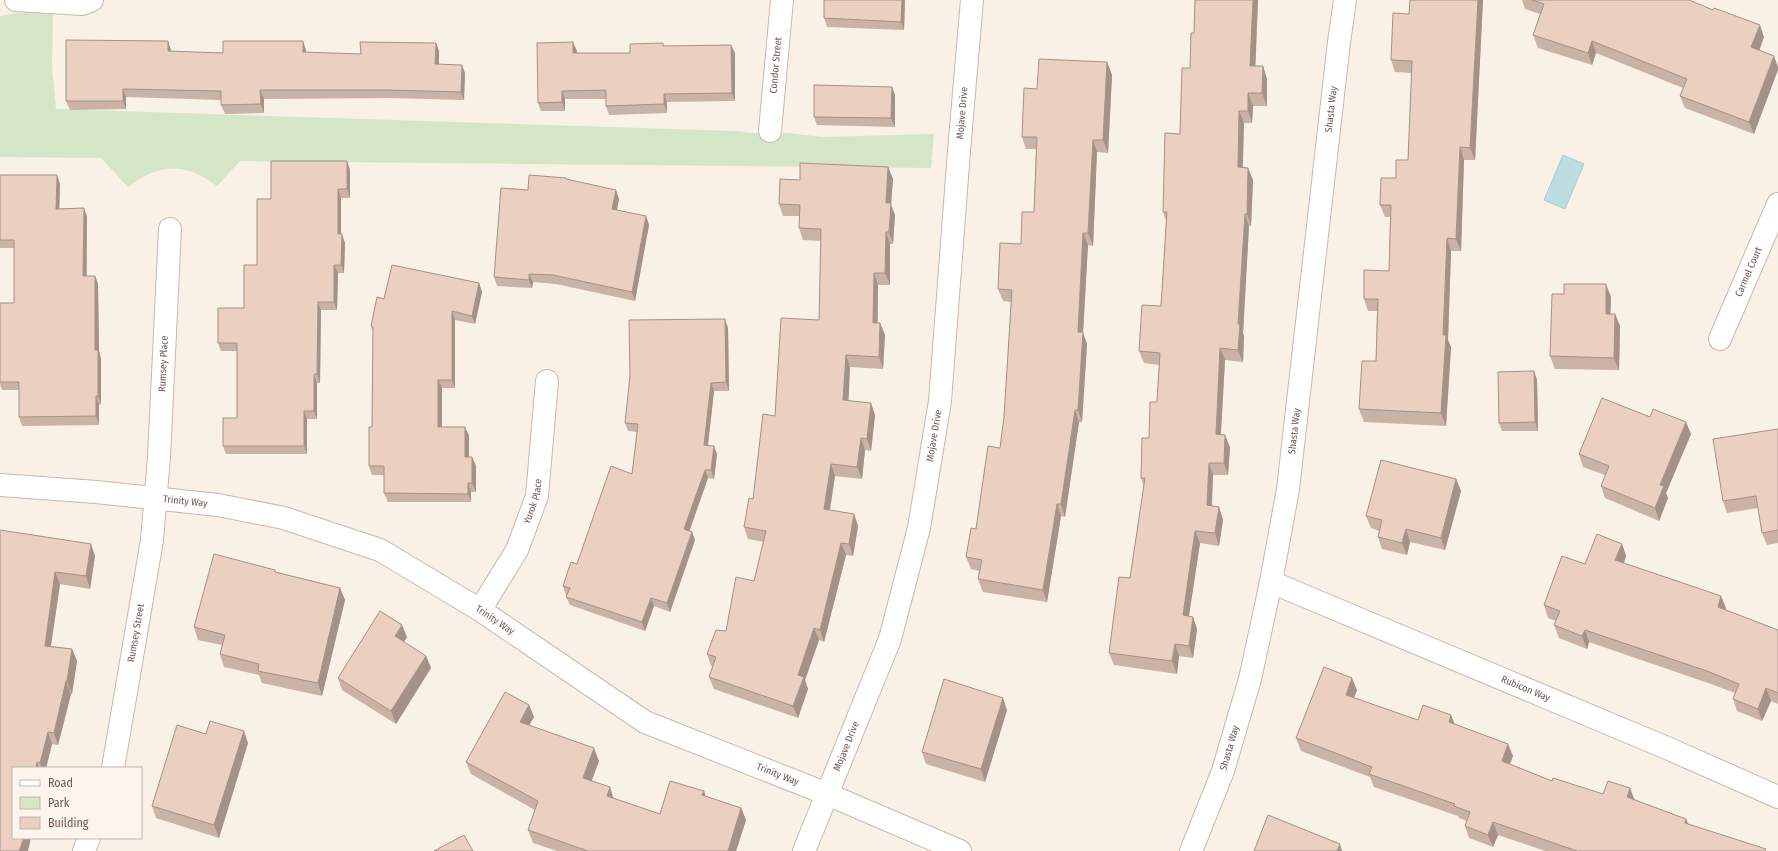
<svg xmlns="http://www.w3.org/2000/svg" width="1778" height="851" font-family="'Fira Sans Condensed',sans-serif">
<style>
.green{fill:#d5e5c7}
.water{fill:#bddee0;stroke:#a5ced1}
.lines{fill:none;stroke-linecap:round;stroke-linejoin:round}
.minor-casing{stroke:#c9b8ae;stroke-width:24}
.minor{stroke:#fff;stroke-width:22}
.wall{fill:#cab2a6}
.shaded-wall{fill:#a49187}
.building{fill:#ebcfc1;stroke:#a49187}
.labels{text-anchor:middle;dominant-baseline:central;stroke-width:3;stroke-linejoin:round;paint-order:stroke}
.street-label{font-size:10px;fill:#6f574e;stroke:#fdf5ec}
</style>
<rect width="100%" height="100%" fill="#f9f0e6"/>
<!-- green -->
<path class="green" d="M 24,12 L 53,12 L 52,67 L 56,109 L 735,131 L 752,133 L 787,133 L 823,137 L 934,134 L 931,168 L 240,161 L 217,186 C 185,162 159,163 128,187 L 101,158 L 0,157 L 0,16 Z"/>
<!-- water -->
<polygon class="water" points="1563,155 1584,164 1565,209 1544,200"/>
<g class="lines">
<defs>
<g id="minor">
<polyline points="16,0 82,4 92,0"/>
<path id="s1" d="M 770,131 L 782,0"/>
<path id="s2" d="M 1720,339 L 1778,204"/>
<path id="s3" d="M 0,485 L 96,492 L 218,505 L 284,518 L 380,550 L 480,610 L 645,722 L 827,794 L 960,851"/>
<path id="s4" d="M 1271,582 L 1667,748 L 1778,797"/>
<path id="s5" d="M 480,610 L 517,550 L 537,496 L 547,381"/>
<path id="s6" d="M 113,768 L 152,540 L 159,457 L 170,229"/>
<polyline points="84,851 89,838"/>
<path id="s7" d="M 804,851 L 890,639 L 919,528 L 940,401 L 959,151 L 972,0"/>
<path id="s8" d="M 1191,851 L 1223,771 L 1250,679 L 1271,582 L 1288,489 L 1339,42 L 1345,0"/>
</g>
</defs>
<!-- minor casing -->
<use href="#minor" class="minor-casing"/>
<!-- minor -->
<use href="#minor" class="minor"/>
</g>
<!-- wall -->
<g class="wall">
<polygon points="824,0 905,0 904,30 827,27 824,18"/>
<polygon points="1195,0 1258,0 1255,66 1263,66 1267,79 1267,106 1253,106 1252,123 1244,123 1243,168 1253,180 1251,226 1249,226 1243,333 1244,336 1243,362 1225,360 1221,434 1230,447 1228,475 1213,475 1212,506 1219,507 1223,520 1219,546 1200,543 1189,616 1193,617 1197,629 1193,658 1179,656 1177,674 1114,665 1109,653 1130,578 1144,487 1141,478 1157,402 1159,365 1144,363 1139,351 1161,306 1166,221 1163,212 1180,134 1190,68 1194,33"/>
<polygon points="1410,0 1483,0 1475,160 1464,160 1461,251 1451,251 1448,340 1451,347 1446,426 1364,422 1359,409 1376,361 1377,311 1368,311 1364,299 1389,271 1390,217 1385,217 1380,205 1396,178 1408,160 1412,73 1395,72 1391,60 1409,14"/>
<polygon points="1522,0 1689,0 1764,37 1759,50 1754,134 1685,108 1680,96 1683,88 1596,53 1592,65 1538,48 1533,35 1540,14 1525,9"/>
<polygon points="436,43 439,51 439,64 465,73 464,100 391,98 264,99 264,113 225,114 221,105 221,100 126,97 126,109 70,110 66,101 171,50 171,52 223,53 306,50 306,53 361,54"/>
<polygon points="664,46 735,53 735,101 667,102 667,113 609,115 606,106 606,99 565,99 565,111 541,111 538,103 577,51 577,53 630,53"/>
<polygon points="1107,62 1112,75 1108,153 1097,152 1093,246 1088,245 1083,333 1087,344 1082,422 1079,422 1065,517 1061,516 1047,602 983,592 978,579 980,571 971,569 966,557 976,529 1000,448 1004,417 1011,302 1003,301 998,289 1021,244 1034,212 1036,149 1026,149 1022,137 1037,89"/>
<polygon points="892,87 895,95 895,127 817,125 814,117"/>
<polygon points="347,161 350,170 350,198 341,198 341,234 345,243 344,273 338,273 337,310 321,310 320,383 317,383 317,419 307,419 307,454 226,454 223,446 237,418 237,351 221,351 218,343 244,308 257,265 271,199"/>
<polygon points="888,167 893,179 891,205 895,215 893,244 890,244 890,285 878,285 878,323 880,323 885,335 883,369 850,367 848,401 875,415 871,451 865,450 862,479 835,476 830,510 854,514 858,526 853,556 846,555 824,642 819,640 805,680 808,689 798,718 714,689 709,677 713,667 711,666 707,654 726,631 754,581 764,542 748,539 744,527 753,499 775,416 819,320 821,241 803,240 799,228 799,216 783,216 779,204 800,180"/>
<polygon points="0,175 60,184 59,209 87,216 87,276 95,276 98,284 99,351 101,359 101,404 99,405 99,425 22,426 19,417 19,390 2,390 0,384 0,303 14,303 14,248 0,248"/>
<polygon points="566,180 619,199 617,210 646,216 649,225 635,301 556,284 533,282 532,288 497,286 494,277 528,190"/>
<polygon points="479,283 482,292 475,324 455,320 455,388 442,388 442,427 465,427 469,436 469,457 472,457 476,466 476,492 471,492 471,502 388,502 384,493 384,475 372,475 369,466 372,427 373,332 371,326 384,299"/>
<polygon points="1564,294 1611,297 1610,314 1615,314 1620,326 1619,370 1555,369 1550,356"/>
<polygon points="728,328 729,391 714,391 708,445 717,454 714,479 708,478 689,531 692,532 695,540 670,612 654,606 645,631 570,605 566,597 567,595 566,595 563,586 632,474 637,432 628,431 625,423"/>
<polygon points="1534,371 1537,380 1538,431 1502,431 1499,423"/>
<polygon points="1778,429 1778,543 1767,545 1762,533 1758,508 1727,513 1723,501"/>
<polygon points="1691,434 1666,493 1668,498 1659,521 1605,498 1601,486 1605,475 1583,467 1579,454"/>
<polygon points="1456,479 1461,491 1445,550 1410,542 1407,555 1382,549 1378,537 1379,531 1371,528 1366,516"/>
<polygon points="0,530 95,556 90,589 60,584 51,646 72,649 77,661 72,694 71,694 58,745 52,744 46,768 13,768"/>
<polygon points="1622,544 1626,556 1624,563 1726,608 1725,610 1778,630 1778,704 1771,701 1762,721 1737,711 1733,699 1735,693 1711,684 1589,642 1587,649 1559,638 1554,625 1556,621 1548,618 1544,605 1585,564"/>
<polygon points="275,570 276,572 340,588 345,600 322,696 262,683 259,675 224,667 220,654 222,645 198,640 194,627"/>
<polygon points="407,637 404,642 426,656 431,668 396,724 342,690 338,678"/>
<polygon points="1357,690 1354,698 1418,720 1455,724 1513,756 1510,764 1552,781 1603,794 1635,800 1686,819 1688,824 1766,851 1545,851 1498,835 1493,847 1469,838 1465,826 1467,821 1459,818 1458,816 1374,787 1370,777 1301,751 1296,738"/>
<polygon points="529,705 534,717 529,725 599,761 591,781 614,798 660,814 704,791 705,796 741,808 746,820 736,851 557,851 533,843 528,830 535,810 471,774 466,762"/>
<polygon points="1007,710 985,782 926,764 922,752"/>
<polygon points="206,734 248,743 219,838 156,818 152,806"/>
</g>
<!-- shaded-wall -->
<g class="shaded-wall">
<polygon points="902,0 905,0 904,30 901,22"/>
<polygon points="1253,0 1258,0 1255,78 1250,66"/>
<polygon points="1478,0 1483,0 1475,160 1470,148"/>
<polygon points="1760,25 1764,37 1756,60 1751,47"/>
<polygon points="168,41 171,50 171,60 168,51"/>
<polygon points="303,41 306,50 306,61 303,52"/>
<polygon points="1592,41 1596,53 1592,65 1588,53"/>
<polygon points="573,42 577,51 577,62 573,53"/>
<polygon points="436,43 439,51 439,73 435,64"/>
<polygon points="731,45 735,53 735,101 732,93"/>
<polygon points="1774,56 1778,67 1778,70 1754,134 1749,122"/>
<polygon points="1107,62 1112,75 1108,153 1103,140"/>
<polygon points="462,65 465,73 464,100 461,92"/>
<polygon points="1263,66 1267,79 1267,106 1262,93"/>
<polygon points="892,87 895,95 895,127 891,118"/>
<polygon points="123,89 126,97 126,109 123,101"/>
<polygon points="260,90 264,99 264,113 261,104"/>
<polygon points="562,91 565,99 565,111 562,102"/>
<polygon points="1248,93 1253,106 1252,123 1248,111"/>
<polygon points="664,94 667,102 667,113 664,104"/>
<polygon points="1239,111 1244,123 1242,180 1238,167"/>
<polygon points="1093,140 1097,152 1093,246 1088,233"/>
<polygon points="1460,147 1464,160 1461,251 1456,239"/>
<polygon points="347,161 350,170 350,198 347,189"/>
<polygon points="888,167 893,179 891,205 895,215 893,244 889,232 886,203"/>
<polygon points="1248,168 1253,180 1251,226 1247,214"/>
<polygon points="57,175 60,184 59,218 56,209"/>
<polygon points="338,189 341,198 341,243 338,234"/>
<polygon points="616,190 619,199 615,218 612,209"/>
<polygon points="84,208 87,216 86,285 83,276"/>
<polygon points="1245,214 1249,226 1243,333 1244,336 1243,362 1238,350 1238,324"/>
<polygon points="646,216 649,225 635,301 632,292"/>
<polygon points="886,232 890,244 890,285 885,273"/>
<polygon points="1083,233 1088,245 1083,333 1087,344 1082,422 1078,410 1078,332"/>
<polygon points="342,234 345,243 344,273 341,265"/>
<polygon points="1447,238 1451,251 1448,340 1451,347 1446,426 1441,413"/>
<polygon points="334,265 338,273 337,310 334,302"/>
<polygon points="874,273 878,285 877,335 873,323"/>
<polygon points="529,274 533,282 532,288 529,280"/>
<polygon points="95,276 98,284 99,351 101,359 101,404 98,396 95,350"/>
<polygon points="479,283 482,292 475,324 472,316"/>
<polygon points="1606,284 1611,297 1610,326 1606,314"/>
<polygon points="318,302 321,310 320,383 317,374"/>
<polygon points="452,311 455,320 455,388 452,380"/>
<polygon points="1615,314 1620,326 1619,370 1614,358"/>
<polygon points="725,319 728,328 729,391 726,382"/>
<polygon points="880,323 885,335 883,369 879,357"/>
<polygon points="1220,348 1225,360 1220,447 1216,434"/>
<polygon points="846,355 850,367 848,412 843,400"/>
<polygon points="1534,371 1537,380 1538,431 1535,422"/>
<polygon points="314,374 317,383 317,419 314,411"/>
<polygon points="438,380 442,388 442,435 438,427"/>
<polygon points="711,383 714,391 707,453 704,445"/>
<polygon points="96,396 99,405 99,425 96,416"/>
<polygon points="871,403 875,415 871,451 867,439"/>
<polygon points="1075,410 1079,422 1065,517 1061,504"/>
<polygon points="304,411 307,419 307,454 304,446"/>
<polygon points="1686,422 1691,434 1666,493 1668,498 1659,521 1655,508 1660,485"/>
<polygon points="465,427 469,436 469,466 465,457"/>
<polygon points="1225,435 1230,447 1228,475 1224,463"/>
<polygon points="861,438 865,450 862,479 857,467"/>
<polygon points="714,446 717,454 714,479 711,470"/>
<polygon points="472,457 476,466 476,492 472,483"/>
<polygon points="1209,463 1213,475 1211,518 1207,505"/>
<polygon points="831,464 835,476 828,521 824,509"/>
<polygon points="705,470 708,478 687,538 684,529"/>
<polygon points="1456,479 1461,491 1445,550 1441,538"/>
<polygon points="468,483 471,492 471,502 468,494"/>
<polygon points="1057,504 1061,516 1047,602 1043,590"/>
<polygon points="1219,507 1223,520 1219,546 1215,533"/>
<polygon points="854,514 858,526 853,556 849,544"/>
<polygon points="1406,529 1410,542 1407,555 1402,543"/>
<polygon points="1195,531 1200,543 1187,628 1183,615"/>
<polygon points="692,532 695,540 670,612 667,603"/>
<polygon points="841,543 846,555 824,642 820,630"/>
<polygon points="91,544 95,556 90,589 86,576"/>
<polygon points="1622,544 1626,556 1620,573 1615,560"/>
<polygon points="55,572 60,584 49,658 45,646"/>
<polygon points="340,588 345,600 322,696 318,683"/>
<polygon points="1721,596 1726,608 1722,619 1718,607"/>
<polygon points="651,598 654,606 645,631 642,622"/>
<polygon points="1193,617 1197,629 1193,658 1189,646"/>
<polygon points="402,625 407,637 399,649 395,636"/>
<polygon points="814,628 819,640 805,680 808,689 798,718 793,706 798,675"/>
<polygon points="1585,630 1589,642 1587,649 1582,636"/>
<polygon points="1175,644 1179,656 1177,674 1172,661"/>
<polygon points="72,649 77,661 72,694 67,681"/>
<polygon points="426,656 431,668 396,724 391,711"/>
<polygon points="1352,678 1357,690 1350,707 1346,695"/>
<polygon points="66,681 71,694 58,745 54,733"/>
<polygon points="1766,688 1771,701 1762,721 1758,709"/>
<polygon points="1003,698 1007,710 985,782 981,769"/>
<polygon points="529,705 534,717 524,734 520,722"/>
<polygon points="1451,715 1456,727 1449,722"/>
<polygon points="244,731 248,743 219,838 214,825"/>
<polygon points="48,732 52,744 46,768 42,768 40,763"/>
<polygon points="1508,744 1513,756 1506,773 1502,761"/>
<polygon points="594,748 599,761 588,791 583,778"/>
<polygon points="37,762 39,768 36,768"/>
<polygon points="610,787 614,800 607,796"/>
<polygon points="1630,788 1635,801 1627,797"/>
<polygon points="704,791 708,804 702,795"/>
<polygon points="741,808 746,820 736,851 728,851"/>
<polygon points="1686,819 1691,831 1685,823"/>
<polygon points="1493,822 1498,835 1493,847 1488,835"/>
<polygon points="24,838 31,838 28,851 19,851"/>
<polygon points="1340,844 1342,851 1337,851"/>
</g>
<!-- building -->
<g class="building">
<polygon points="824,0 902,0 901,22 824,18"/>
<polygon points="1195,0 1253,0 1250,66 1263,66 1262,93 1248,93 1248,111 1239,111 1238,167 1248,168 1247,214 1245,214 1238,324 1240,324 1238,350 1220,348 1216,434 1225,435 1224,463 1209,463 1207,505 1219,507 1215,533 1195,531 1183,615 1193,617 1189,646 1175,644 1172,661 1109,653 1119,577 1130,578 1145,478 1141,478 1142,438 1149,438 1150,402 1157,402 1160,353 1139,351 1142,305 1161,306 1167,212 1163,212 1165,133 1180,134 1182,68 1190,68 1191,33 1194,33"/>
<polygon points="1410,0 1478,0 1470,148 1460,147 1456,239 1447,238 1443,335 1446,335 1441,413 1359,409 1362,361 1376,361 1378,299 1364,299 1364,270 1389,271 1391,205 1380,205 1381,178 1396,178 1396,160 1408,160 1412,61 1391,60 1393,13 1409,14"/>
<polygon points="1532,0 1689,0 1713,10 1714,8 1760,25 1751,47 1774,56 1749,122 1680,96 1687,79 1592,41 1588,53 1533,35 1544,4"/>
<polygon points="66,40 168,41 168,51 223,53 223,41 303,41 303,52 361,54 360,42 436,43 435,64 462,65 461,92 388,90 260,90 261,104 221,105 221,91 123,89 123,101 66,101"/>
<polygon points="573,42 573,53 630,53 630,44 663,43 663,46 731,45 732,93 664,94 664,104 606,106 606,90 562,91 562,102 538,103 537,43"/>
<polygon points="1039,59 1107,62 1103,140 1093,140 1088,233 1083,233 1078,332 1083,332 1078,410 1075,410 1061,504 1057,504 1043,590 978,579 982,560 966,557 971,528 976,529 988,446 1000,448 1004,417 1012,290 998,289 1000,243 1021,244 1022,212 1034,212 1037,137 1022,137 1024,88 1037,89"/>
<polygon points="814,85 892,87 891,118 814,117"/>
<polygon points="271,161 347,161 347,189 338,189 338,234 342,234 341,265 334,265 334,302 318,302 317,374 314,374 314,411 304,411 304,446 223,446 223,418 237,418 237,343 218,343 218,308 244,308 244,265 257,265 257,199 271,199"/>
<polygon points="800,163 888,167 886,203 891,203 889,232 886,232 885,273 874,273 873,323 880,323 879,357 846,355 843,400 871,403 867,439 861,438 857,467 831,464 824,509 854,514 849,544 841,543 820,630 814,628 798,675 804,677 793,706 709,677 716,657 707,654 716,630 726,631 736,577 754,581 766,531 744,527 749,498 753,499 763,414 775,416 781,318 819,320 821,229 799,228 800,205 779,204 780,179 800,180"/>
<polygon points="0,175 57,175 56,209 84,208 83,276 95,276 95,350 98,350 98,396 96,396 96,416 19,417 19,382 0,382 0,303 14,303 14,240 0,240"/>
<polygon points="529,175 566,178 566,179 616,190 612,209 646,216 632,292 553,275 529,274 529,280 494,277 501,188 528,190"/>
<polygon points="392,265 479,283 472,316 452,311 452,380 438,380 438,427 465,427 465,457 472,457 472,483 468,483 468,494 384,493 384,466 369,466 369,427 372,427 373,327 371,326 377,297 384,299"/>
<polygon points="1564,284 1606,284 1606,314 1615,314 1614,358 1550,356 1552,294 1564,294"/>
<polygon points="725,319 726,382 711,383 704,445 714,446 711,470 705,470 684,529 692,532 667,603 651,598 642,622 566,597 570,588 563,586 571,562 577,564 611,466 632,474 638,424 625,423 630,376 629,320"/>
<polygon points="1534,371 1535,422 1499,423 1498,372"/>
<polygon points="1602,398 1650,417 1653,409 1686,422 1660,485 1664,486 1655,508 1601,486 1609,466 1579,454"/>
<polygon points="1778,429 1778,530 1762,533 1756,496 1723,501 1713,439"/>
<polygon points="1381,460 1456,479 1441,538 1406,529 1402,543 1378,537 1382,520 1366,516"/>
<polygon points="0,530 91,544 86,576 55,572 45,646 72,649 67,681 66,681 54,733 48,732 40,763 37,762 36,768 13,768 13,838 24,838 19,851 0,851"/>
<polygon points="1597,534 1622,544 1615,560 1721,596 1718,607 1778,630 1778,693 1766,688 1758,709 1733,699 1739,684 1707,671 1585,630 1582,636 1554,625 1560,611 1544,605 1562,556 1585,564"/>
<polygon points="214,554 275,570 275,572 340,588 318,683 258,671 259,664 220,654 225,635 194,627"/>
<polygon points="380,611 402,625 395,636 426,656 391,711 338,678"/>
<polygon points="1324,667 1352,678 1346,695 1418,720 1423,705 1451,715 1449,722 1508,744 1502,761 1552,781 1553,778 1603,794 1608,781 1630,788 1627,797 1686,819 1685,823 1766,849 1765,851 1577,851 1493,822 1488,835 1465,826 1470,812 1454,806 1455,804 1369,774 1372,767 1296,738"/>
<polygon points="944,679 1003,698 981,769 922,752"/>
<polygon points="505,692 529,705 520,722 594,748 583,778 610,787 607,796 660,814 670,781 704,791 702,795 741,808 728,851 588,851 528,830 538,801 466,762"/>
<polygon points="210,721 244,731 214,825 152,806 177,725 206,734"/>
<polygon points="1268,815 1340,844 1337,851 1254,851"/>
<polygon points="464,835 473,851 434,851"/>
</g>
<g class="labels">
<!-- street labels -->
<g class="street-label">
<text stroke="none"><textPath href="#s1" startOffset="66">Condor Street</textPath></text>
<text stroke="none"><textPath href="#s8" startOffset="758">Shasta Way</textPath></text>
<text stroke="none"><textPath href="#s7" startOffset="761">Mojave Drive</textPath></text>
<text stroke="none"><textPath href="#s2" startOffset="73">Carmel Court</textPath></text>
<text stroke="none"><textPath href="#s6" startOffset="408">Rumsey Place</textPath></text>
<text stroke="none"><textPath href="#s8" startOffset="434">Shasta Way</textPath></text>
<text stroke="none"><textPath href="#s7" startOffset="437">Mojave Drive</textPath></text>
<text stroke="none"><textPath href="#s5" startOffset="122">Yurok Place</textPath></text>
<text stroke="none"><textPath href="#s3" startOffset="186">Trinity Way</textPath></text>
<text stroke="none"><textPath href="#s3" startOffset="522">Trinity Way</textPath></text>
<text stroke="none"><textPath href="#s6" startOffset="137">Rumsey Street</textPath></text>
<text stroke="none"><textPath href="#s4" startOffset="276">Rubicon Way</textPath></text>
<text stroke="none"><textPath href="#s7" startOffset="113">Mojave Drive</textPath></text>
<text stroke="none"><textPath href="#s8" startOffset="110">Shasta Way</textPath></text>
<text stroke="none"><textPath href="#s3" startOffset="846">Trinity Way</textPath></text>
</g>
</g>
<!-- legend -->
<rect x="12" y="767" width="130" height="72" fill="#fdf5ec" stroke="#c4b6ad"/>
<rect x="20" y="780" width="20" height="6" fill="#ffffff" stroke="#c4b6ad"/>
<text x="48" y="787" font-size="12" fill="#6f574e">Road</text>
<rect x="20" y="797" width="20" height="12" fill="#d5e5c7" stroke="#c4b6ad"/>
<text x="48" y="807" font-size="12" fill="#6f574e">Park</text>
<rect x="20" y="817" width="20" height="12" fill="#ebcfc1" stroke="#c4b6ad"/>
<text x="48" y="827" font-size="12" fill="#6f574e">Building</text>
</svg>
